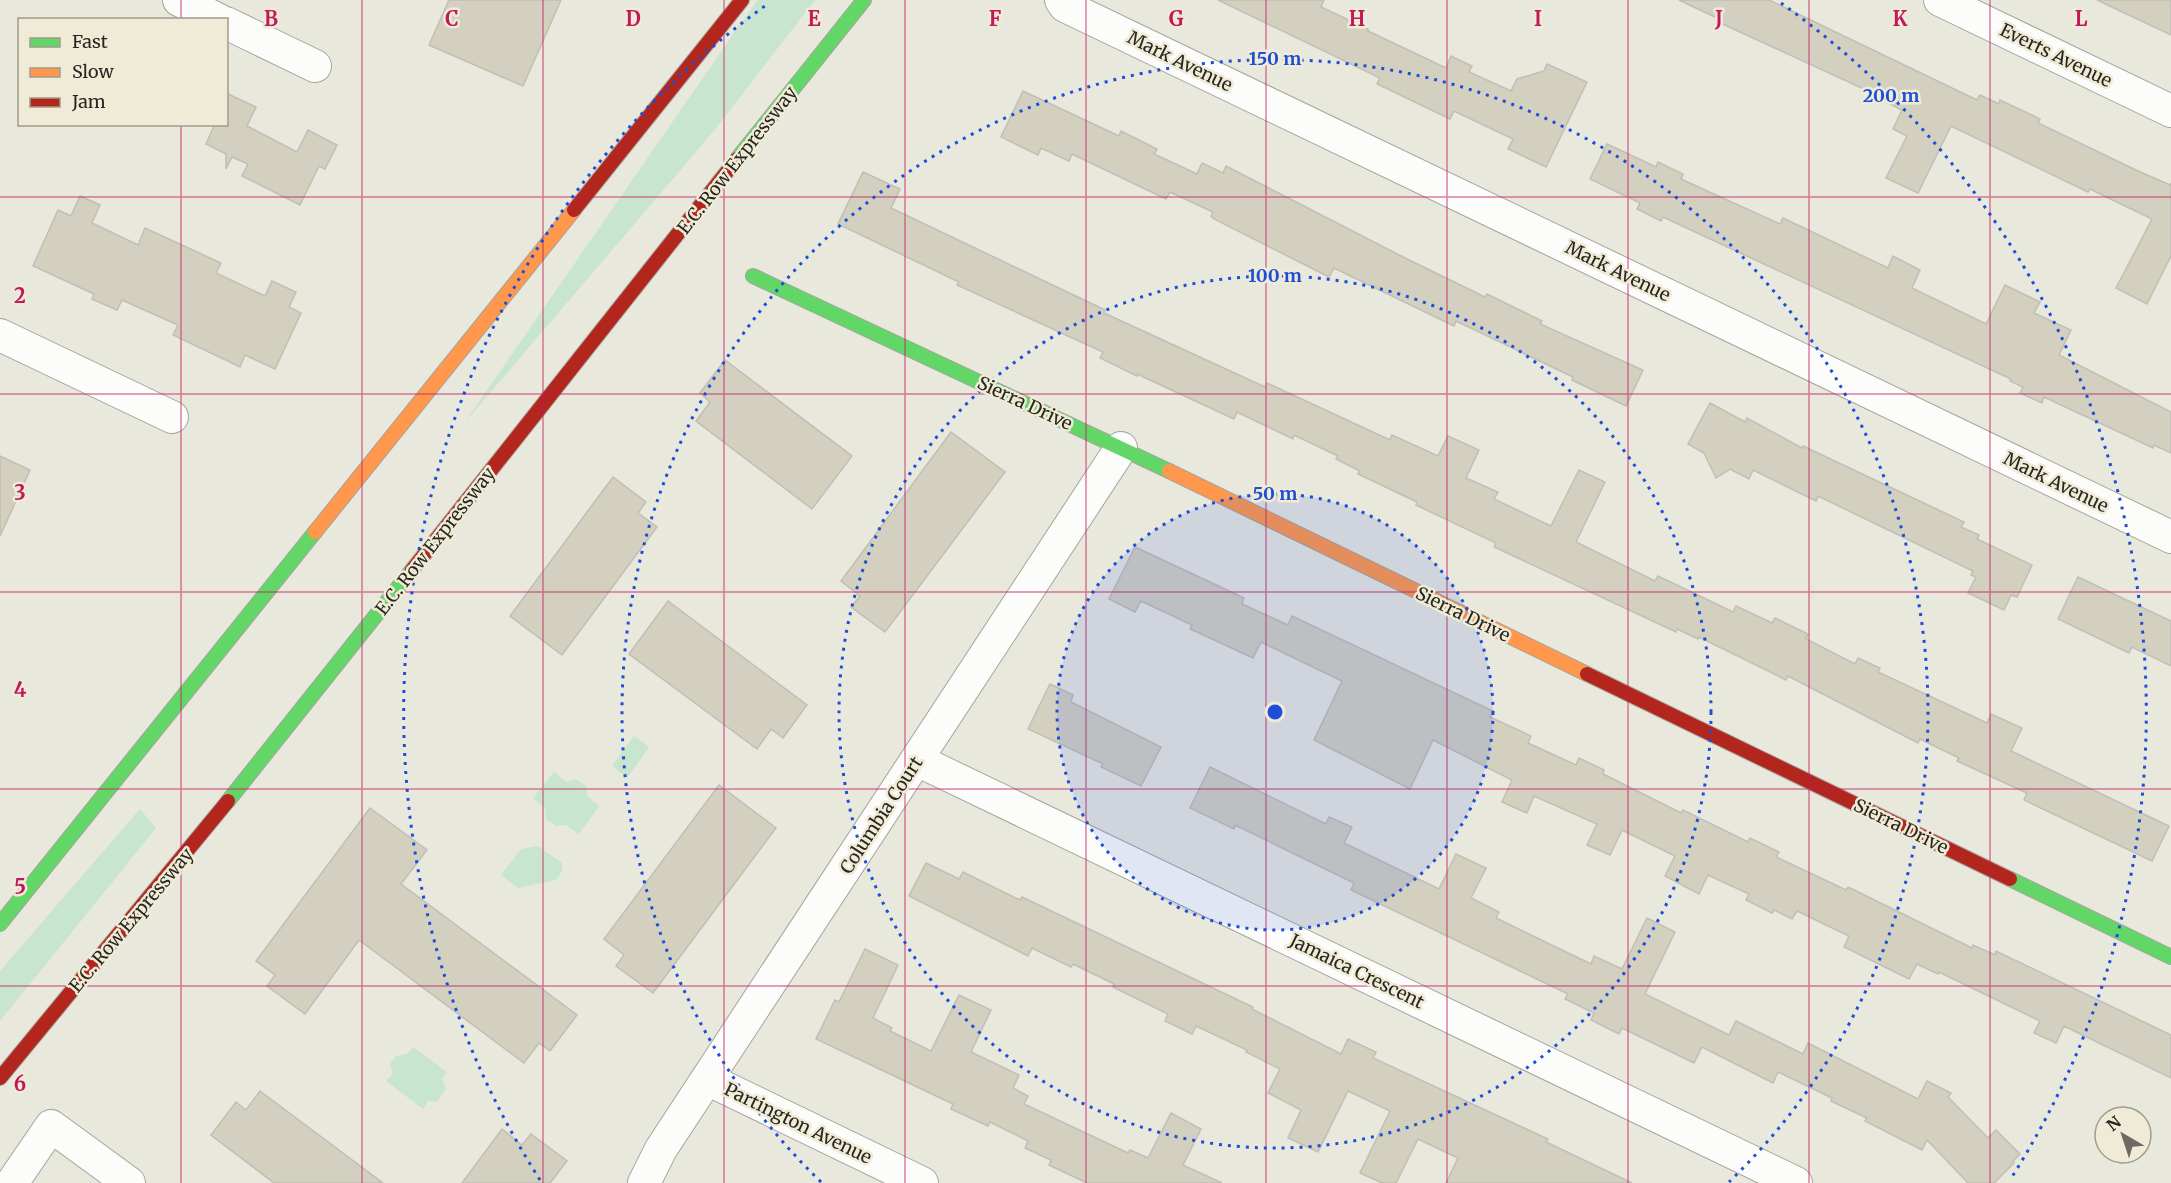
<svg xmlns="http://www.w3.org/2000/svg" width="2171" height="1183" font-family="Merriweather,serif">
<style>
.green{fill:#c7e5cf}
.building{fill:#d3d0c0;stroke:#c0beb5;stroke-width:1.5}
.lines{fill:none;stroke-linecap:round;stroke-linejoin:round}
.street-casing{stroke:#a5a49c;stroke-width:34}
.fast-casing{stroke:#a5a49c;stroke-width:16}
.slow-casing{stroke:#a5a49c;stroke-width:16}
.jam-casing{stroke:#a5a49c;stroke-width:16}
.street{stroke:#fcfcfa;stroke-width:32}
.fast{stroke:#63d668;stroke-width:14}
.slow{stroke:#ff974d;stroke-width:14}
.jam{stroke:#b3261e;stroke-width:14}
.grid{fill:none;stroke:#c2185b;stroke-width:1.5;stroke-opacity:0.55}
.ring{fill:none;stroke:#1d4ed8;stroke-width:3;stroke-dasharray:3 6}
.labels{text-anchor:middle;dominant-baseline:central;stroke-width:5;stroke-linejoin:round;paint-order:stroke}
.street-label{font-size:18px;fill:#28261f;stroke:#efebd7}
.grid-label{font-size:20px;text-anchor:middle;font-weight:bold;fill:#c2185b;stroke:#efebd7;stroke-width:5;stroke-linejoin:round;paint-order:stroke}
.centre{fill:#1d4ed8;stroke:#efebd7;stroke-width:3}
.ring-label{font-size:18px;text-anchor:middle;font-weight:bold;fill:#1d4ed8;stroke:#efebd7;stroke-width:5;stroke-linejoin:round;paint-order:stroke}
</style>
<rect width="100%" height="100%" fill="#e9e8dd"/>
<!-- green -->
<g class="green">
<polygon points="758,0 815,0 713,132 465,422 736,30"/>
<polygon points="634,736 649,747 627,778 612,766"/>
<polygon points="554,772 567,782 576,779 586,786 588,797 599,806 579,834 566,825 556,826 546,819 545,808 533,798"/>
<polygon points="140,809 156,828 0,1021 0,971"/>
<polygon points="538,846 562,863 562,871 556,880 518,888 501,875 521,849"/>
<polygon points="413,1047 447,1072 442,1079 446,1088 437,1102 428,1101 423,1109 386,1081 393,1074 390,1064 396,1056 407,1054"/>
</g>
<!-- building -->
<g class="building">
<polygon points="449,0 561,0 523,86 429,45"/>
<polygon points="1218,0 1324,0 1321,7 1368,29 1368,31 1446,68 1451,56 1472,66 1469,72 1511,91 1517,79 1544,71 1547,64 1587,82 1546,167 1508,149 1513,139 1454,111 1450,119 1377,84 1380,78"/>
<polygon points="1679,0 1769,0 1977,100 1980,95 1999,104 2000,100 2040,119 2038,123 2138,171 2170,185 2171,183 2171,256 2147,304 2116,288 2152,219 2090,189 2088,192 1951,126 1918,193 1886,178 1907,136 1893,129 1902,110 1876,97 1877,95 1716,21 1717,18"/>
<polygon points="2097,0 2171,0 2171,35"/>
<polygon points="1023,91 1119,136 1121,131 1157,149 1154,154 1197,174 1202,163 1223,173 1226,166 1409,260 1485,297 1487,294 1542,321 1540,324 1643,370 1626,406 1572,380 1573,377 1456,321 1454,326 1334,268 1329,277 1214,219 1211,216 1213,212 1170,192 1166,199 1072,154 1069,161 1041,148 1038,155 1001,137"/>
<polygon points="226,93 256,107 247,126 297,152 308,130 337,145 325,169 319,166 300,205 242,176 248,164 232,157 226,169 226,154 206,144 215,124 226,124"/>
<polygon points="1607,144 1656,167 1658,162 1683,174 1681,179 1780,224 1783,218 1888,268 1893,256 1920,270 1912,288 1986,324 2005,285 2040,302 2034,313 2071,330 2059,355 2171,412 2171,453 2154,445 2153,448 2044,397 2042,403 2020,393 2023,387 2010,381 2011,379 1663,217 1661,221 1637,209 1640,203 1590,179"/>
<polygon points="863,172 900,189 891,208 1105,310 1104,313 1265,387 1267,383 1390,440 1392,435 1438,456 1448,436 1479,450 1466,478 1498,492 1494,499 1551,526 1579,470 1605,482 1576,542 1655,581 1658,576 1733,612 1736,606 1772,623 1775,618 1808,634 1806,639 1855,664 1858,658 1880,668 1878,672 1987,723 1991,714 2022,728 2011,751 2169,826 2152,861 2024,800 2027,793 1957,761 1959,758 1920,739 1918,743 1788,676 1786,680 1699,637 1698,639 1677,629 1676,632 1494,547 1496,543 1416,505 1417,502 1358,474 1360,471 1336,459 1338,456 1294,435 1293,439 1237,412 1234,419 1137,374 1137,376 1100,358 1103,352 957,285 959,282 838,224"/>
<polygon points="80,196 100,205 92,223 138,245 145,228 221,263 216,273 265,296 272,281 296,292 289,307 301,313 275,369 245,355 240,367 173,335 178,325 122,300 117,310 92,299 94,294 33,266 58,210 71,216"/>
<polygon points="725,360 852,456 812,509 696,421 710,402 700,393"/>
<polygon points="1710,403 1745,422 1747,418 1802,448 1803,446 1964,522 1961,527 1979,535 1977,539 2032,565 2017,597 2011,595 2004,610 1968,593 1976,577 1971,575 1973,571 1818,496 1816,501 1753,470 1749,479 1730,469 1716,478 1704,453 1688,444"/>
<polygon points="951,432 1005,472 885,632 851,607 860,596 841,581"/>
<polygon points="0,456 30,470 0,536"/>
<polygon points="613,477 646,502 638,513 657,527 562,655 510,616"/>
<polygon points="1135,547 1244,598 1242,604 1288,625 1292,616 1493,711 1490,717 1531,736 1528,743 1576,765 1579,758 1604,770 1603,774 1681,813 1683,810 1748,842 1750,838 1779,852 1776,857 1846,890 1848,887 1972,948 1973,945 1995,955 1996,951 2171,1035 2171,1078 2064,1026 2056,1043 2034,1033 2040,1021 1939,972 1938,974 1917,964 1909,979 1844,947 1849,936 1797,911 1792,919 1774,910 1772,913 1746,900 1749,894 1708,875 1699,894 1665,876 1675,856 1622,830 1610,855 1587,845 1597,824 1534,796 1527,813 1502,802 1512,780 1433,740 1410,789 1314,740 1342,681 1261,642 1253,658 1190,629 1192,625 1141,601 1135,612 1109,599"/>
<polygon points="2078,577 2171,621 2171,666 2132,647 2129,653 2058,619"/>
<polygon points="668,601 807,705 783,738 771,729 757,749 629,654"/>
<polygon points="1050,684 1073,695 1071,702 1161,747 1141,786 1101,767 1103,764 1028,729"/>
<polygon points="1210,767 1326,824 1329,817 1352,827 1344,843 1439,889 1456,854 1486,868 1471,898 1499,912 1496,918 1591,964 1594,956 1622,969 1647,918 1675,932 1645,994 1729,1035 1736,1021 1803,1054 1808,1043 1918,1099 1927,1081 1951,1093 1948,1097 1988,1138 1996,1130 2020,1154 2013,1161 2014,1163 1994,1183 1968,1183 1927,1140 1922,1150 1865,1121 1867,1118 1831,1101 1832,1098 1778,1072 1773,1083 1702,1047 1694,1063 1622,1028 1619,1034 1591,1020 1594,1013 1565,999 1568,994 1351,890 1354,883 1235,825 1234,829 1190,808"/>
<polygon points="719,785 776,828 653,993 616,966 624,955 604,939"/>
<polygon points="370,808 427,850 401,884 577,1015 550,1051 539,1043 524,1063 359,940 305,1014 267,986 275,975 256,961"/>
<polygon points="926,863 959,879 963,872 1020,900 1022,897 1253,1007 1252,1009 1341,1054 1348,1039 1376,1052 1373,1058 1548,1139 1546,1142 1632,1183 1446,1183 1458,1158 1418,1139 1396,1183 1382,1183 1360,1173 1390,1111 1348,1091 1318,1152 1288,1138 1301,1110 1268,1093 1280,1069 1246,1052 1247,1050 1196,1026 1192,1034 1165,1021 1168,1014 1113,987 1114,984 1073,964 1071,967 1032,948 1028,956 909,896"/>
<polygon points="865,949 898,965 873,1018 892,1028 890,1031 931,1051 959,995 991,1010 971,1052 1019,1075 1013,1088 1028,1096 1024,1104 1128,1153 1130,1150 1148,1158 1171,1113 1201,1129 1183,1165 1222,1183 1087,1183 1049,1165 1051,1160 1025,1148 1028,1141 990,1122 988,1126 951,1109 953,1104 816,1039 835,1000 839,1002"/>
<polygon points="260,1091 383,1183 274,1183 211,1135 236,1102 246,1110"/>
<polygon points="502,1129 522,1145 531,1134 567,1161 550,1183 462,1183"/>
</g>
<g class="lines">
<defs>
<g id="street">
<polyline points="179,0 219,20"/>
<polyline points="1061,0 1065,6 2171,537"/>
<polyline points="1940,0 2171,111"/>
<polyline points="226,23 315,66"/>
<polyline points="0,335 172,417"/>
<polyline points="917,760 1796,1183"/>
<polyline points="707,1079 922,1183"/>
<polyline points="12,1183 51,1126 129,1183"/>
<polyline points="644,1183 661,1149 1121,448"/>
</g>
<g id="fast">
<polyline points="737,159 864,0"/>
<polyline points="753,276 1169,471"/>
<polyline points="228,801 412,570"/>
<polyline points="2010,879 2171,957"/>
<polyline points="0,924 315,532"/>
</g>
<g id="slow">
<polyline points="1169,471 1587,674"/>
<polyline points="315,532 574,210"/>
</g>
<g id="jam">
<polyline points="574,210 742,0"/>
<polyline points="412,570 737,159"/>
<polyline points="1587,674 2010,879"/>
<polyline points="0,1078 228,801"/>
</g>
</defs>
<!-- street casing -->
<use href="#street" class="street-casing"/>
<!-- fast casing -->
<use href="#fast" class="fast-casing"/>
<!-- slow casing -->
<use href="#slow" class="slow-casing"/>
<!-- jam casing -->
<use href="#jam" class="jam-casing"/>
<!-- street -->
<use href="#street" class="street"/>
<!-- fast -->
<use href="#fast" class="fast"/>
<!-- slow -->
<use href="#slow" class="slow"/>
<!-- jam -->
<use href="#jam" class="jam"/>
</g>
<!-- grid -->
<path class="grid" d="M 181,0 L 181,20M 362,0 L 362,1183M 543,0 L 543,1183M 724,0 L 724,1183M 905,0 L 905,1183M 1086,0 L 1086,1183M 1266,0 L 1266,1183M 1447,0 L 1447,1183M 1628,0 L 1628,1183M 1809,0 L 1809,1183M 1990,0 L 1990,1183M 181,124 L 181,1183M 0,197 L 2171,197M 0,394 L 2171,394M 0,592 L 2171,592M 0,789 L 2171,789M 0,986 L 2171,986"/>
<!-- distance rings -->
<circle cx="1275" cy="712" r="218" fill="#1d4ed8" fill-opacity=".12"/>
<g class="ring">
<circle cx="1275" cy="712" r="218"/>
<circle cx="1275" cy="712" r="436"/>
<path d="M821 1182A653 653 0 1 1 1729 1182"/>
<path d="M540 1180A871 871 0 0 1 769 3M1781 3A871 871 0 0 1 2010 1180"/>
</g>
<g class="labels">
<!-- street labels -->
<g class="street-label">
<text transform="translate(2056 55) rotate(26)">Everts Avenue</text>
<text transform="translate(1180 61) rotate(26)">Mark Avenue</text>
<text transform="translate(737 160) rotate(-52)">E.C. Row Expressway</text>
<text transform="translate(1618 271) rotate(26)">Mark Avenue</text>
<text transform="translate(1025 403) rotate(25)">Sierra Drive</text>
<text transform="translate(2056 482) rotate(26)">Mark Avenue</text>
<text transform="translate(435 541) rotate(-52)">E.C. Row Expressway</text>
<text transform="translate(1463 614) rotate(26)">Sierra Drive</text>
<text transform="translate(881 815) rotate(-57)">Columbia Court</text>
<text transform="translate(1901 826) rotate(26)">Sierra Drive</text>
<text transform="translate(131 920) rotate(-50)">E.C. Row Expressway</text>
<text transform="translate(1357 971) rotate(26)">Jamaica Crescent</text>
<text transform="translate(798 1123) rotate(26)">Partington Avenue</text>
</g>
</g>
<g class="grid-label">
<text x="271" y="26">B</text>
<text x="452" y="26">C</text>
<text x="633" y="26">D</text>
<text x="814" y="26">E</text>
<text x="995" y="26">F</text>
<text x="1176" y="26">G</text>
<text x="1357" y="26">H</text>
<text x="1538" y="26">I</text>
<text x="1719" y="26">J</text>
<text x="1900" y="26">K</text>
<text x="2081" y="26">L</text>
<text x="20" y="303">2</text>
<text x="20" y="500">3</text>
<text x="20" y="697">4</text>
<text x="20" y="894">5</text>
<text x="20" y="1091">6</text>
</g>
<circle cx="1275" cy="712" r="9" class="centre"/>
<g class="ring-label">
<text x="1275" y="65">150 m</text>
<text x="1891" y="102">200 m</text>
<text x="1275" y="282">100 m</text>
<text x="1275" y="500">50 m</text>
</g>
<!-- legend -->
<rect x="18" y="18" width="210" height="108" fill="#efebd7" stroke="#9f9c8d" stroke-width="1.5"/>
<rect x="30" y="38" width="30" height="9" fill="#63d668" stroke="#9f9c8d" stroke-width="1.5"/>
<text x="72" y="48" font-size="18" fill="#28261f">Fast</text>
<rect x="30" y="68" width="30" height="9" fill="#ff974d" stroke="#9f9c8d" stroke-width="1.5"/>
<text x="72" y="78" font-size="18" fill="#28261f">Slow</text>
<rect x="30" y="98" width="30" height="9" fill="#b3261e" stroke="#9f9c8d" stroke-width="1.5"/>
<text x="72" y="108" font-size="18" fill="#28261f">Jam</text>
<!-- north arrow -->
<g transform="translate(2123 1135) rotate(321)"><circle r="28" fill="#efebd7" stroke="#9f9c8d" stroke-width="1.5"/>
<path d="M0-4.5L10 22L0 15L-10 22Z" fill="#6c6a62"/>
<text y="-9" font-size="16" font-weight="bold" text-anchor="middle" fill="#28261f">N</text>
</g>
</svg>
